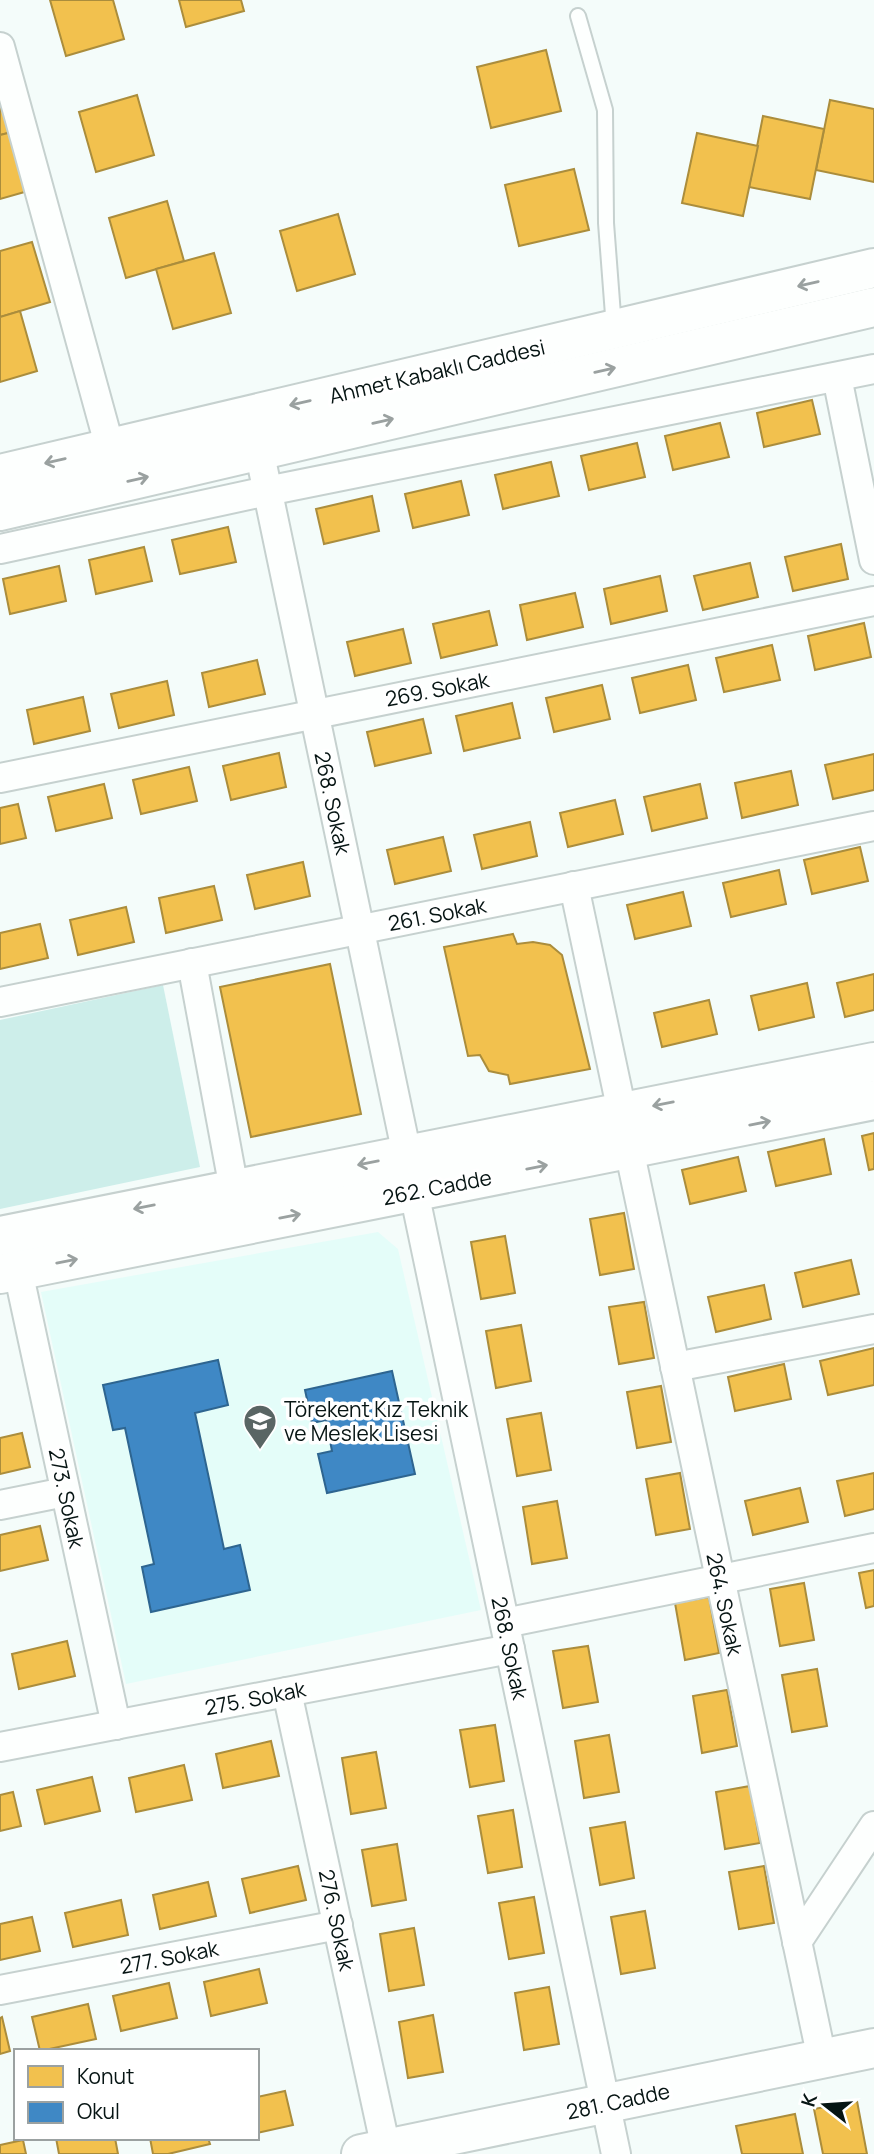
<svg xmlns="http://www.w3.org/2000/svg" width="874" height="2154" font-family="Manrope,sans-serif">
<style>
.built{fill:#e4fdf9}
.green{fill:#cdeeea}
.homes{fill:#f2c14e;stroke:#ab8d3c;stroke-width:2}
.schools{fill:#3f88c5;stroke:#2e6590;stroke-width:2}
.lines{fill:none;stroke-linecap:round;stroke-linejoin:round}
.lane-casing{stroke:#c6d1cf;stroke-width:18}
.street-casing{stroke:#c6d1cf;stroke-width:32}
.secondary-casing{stroke:#c6d1cf;stroke-width:42}
.lane{stroke:#fdfffe;stroke-width:14}
.street{stroke:#fdfffe;stroke-width:28}
.secondary{stroke:#fdfffe;stroke-width:38}
.oneway{stroke:#9aa1a0}
.labels{text-anchor:middle;dominant-baseline:central;stroke-width:7;stroke-linejoin:round;paint-order:stroke}
.street-label{font-size:21px;fill:#061413;stroke:#fff}
.poi-label{font-size:21px;fill:#061413;stroke:#fff;text-anchor:start}
</style>
<rect width="100%" height="100%" fill="#f4fcfa"/>
<!-- built -->
<polygon class="built" points="378,1232 398,1249 481,1610 126,1684 41,1292"/>
<!-- green -->
<polygon class="green" points="163,985 200,1167 0,1209 0,1020"/>
<!-- homes -->
<g class="homes">
<polygon points="50,0 113,0 124,39 66,56"/>
<polygon points="179,0 241,0 244,11 186,27"/>
<polygon points="546,50 561,111 491,128 477,67"/>
<polygon points="0,86 12,132 0,135"/>
<polygon points="137,95 154,155 96,172 79,112"/>
<polygon points="830,100 874,109 874,182 816,170"/>
<polygon points="763,116 824,129 810,199 749,187"/>
<polygon points="12,132 28,191 0,199 0,135"/>
<polygon points="697,133 758,146 743,216 682,203"/>
<polygon points="574,169 589,230 519,246 505,185"/>
<polygon points="167,201 184,261 126,278 109,218"/>
<polygon points="338,214 355,274 297,291 280,231"/>
<polygon points="32,242 50,302 0,317 0,251"/>
<polygon points="214,253 231,313 173,329 156,269"/>
<polygon points="20,311 37,371 0,382 0,317"/>
<polygon points="812,400 820,434 764,447 757,413"/>
<polygon points="720,423 729,457 673,470 665,436"/>
<polygon points="637,443 645,477 589,490 581,456"/>
<polygon points="551,462 559,496 503,509 495,475"/>
<polygon points="461,481 469,515 413,528 405,494"/>
<polygon points="372,496 379,531 324,544 316,509"/>
<polygon points="228,527 236,562 180,574 172,540"/>
<polygon points="841,544 848,579 793,591 785,557"/>
<polygon points="144,547 152,581 96,594 89,560"/>
<polygon points="750,563 758,597 703,610 694,576"/>
<polygon points="59,566 66,601 10,614 3,579"/>
<polygon points="660,576 667,611 611,624 604,589"/>
<polygon points="575,593 583,627 527,640 520,605"/>
<polygon points="489,611 497,645 441,658 433,624"/>
<polygon points="864,623 871,657 815,670 808,636"/>
<polygon points="403,629 411,663 355,676 347,642"/>
<polygon points="772,645 780,680 724,692 716,658"/>
<polygon points="257,660 265,694 209,707 202,673"/>
<polygon points="688,665 696,700 640,713 632,678"/>
<polygon points="167,681 174,715 119,728 111,694"/>
<polygon points="602,685 610,719 554,732 546,698"/>
<polygon points="83,697 90,731 34,744 27,710"/>
<polygon points="512,703 520,738 464,751 456,716"/>
<polygon points="423,719 431,753 375,766 367,732"/>
<polygon points="279,753 286,787 231,800 223,766"/>
<polygon points="874,754 874,790 833,799 825,765"/>
<polygon points="189,767 197,801 141,814 133,780"/>
<polygon points="791,771 798,805 742,818 735,783"/>
<polygon points="104,784 112,818 56,831 48,797"/>
<polygon points="700,784 707,818 652,831 644,797"/>
<polygon points="615,800 623,834 568,847 560,813"/>
<polygon points="18,804 26,838 0,844 0,808"/>
<polygon points="530,822 537,856 482,869 474,835"/>
<polygon points="443,837 451,871 395,884 387,850"/>
<polygon points="860,847 868,881 812,894 804,860"/>
<polygon points="303,862 310,896 255,909 247,875"/>
<polygon points="779,870 786,904 731,917 723,883"/>
<polygon points="214,886 222,920 166,933 159,898"/>
<polygon points="683,892 691,926 635,939 627,905"/>
<polygon points="126,907 134,942 78,955 70,920"/>
<polygon points="40,924 48,958 0,969 0,933"/>
<polygon points="513,934 517,944 533,942 550,945 562,955 590,1069 510,1084 508,1075 489,1071 480,1055 468,1056 444,947"/>
<polygon points="330,964 361,1114 251,1137 220,987"/>
<polygon points="874,974 874,1010 845,1017 837,983"/>
<polygon points="807,983 814,1017 759,1030 751,996"/>
<polygon points="709,1000 717,1034 662,1047 654,1013"/>
<polygon points="874,1133 874,1169 869,1170 862,1136"/>
<polygon points="824,1139 831,1174 776,1186 768,1152"/>
<polygon points="738,1157 746,1191 690,1204 682,1170"/>
<polygon points="624,1213 634,1269 600,1275 590,1219"/>
<polygon points="505,1236 515,1293 481,1299 471,1242"/>
<polygon points="851,1260 859,1294 803,1307 795,1273"/>
<polygon points="764,1285 771,1319 716,1332 708,1297"/>
<polygon points="644,1302 654,1358 619,1364 609,1307"/>
<polygon points="521,1325 531,1381 496,1388 486,1331"/>
<polygon points="874,1348 874,1385 828,1395 820,1361"/>
<polygon points="784,1364 791,1399 735,1411 728,1377"/>
<polygon points="661,1386 671,1442 637,1448 627,1392"/>
<polygon points="541,1413 551,1470 517,1476 507,1419"/>
<polygon points="22,1433 30,1467 0,1474 0,1438"/>
<polygon points="680,1473 690,1529 656,1535 646,1479"/>
<polygon points="874,1473 874,1509 845,1516 837,1481"/>
<polygon points="800,1488 808,1522 753,1535 745,1501"/>
<polygon points="557,1501 567,1558 532,1564 523,1507"/>
<polygon points="40,1526 48,1560 0,1571 0,1535"/>
<polygon points="874,1570 874,1606 866,1608 859,1573"/>
<polygon points="804,1583 814,1640 780,1646 770,1589"/>
<polygon points="709,1597 719,1653 685,1660 675,1603"/>
<polygon points="67,1641 75,1676 19,1689 12,1654"/>
<polygon points="588,1646 598,1702 563,1708 553,1651"/>
<polygon points="817,1669 827,1726 792,1732 782,1675"/>
<polygon points="727,1690 737,1746 702,1753 693,1696"/>
<polygon points="495,1725 504,1781 470,1787 460,1730"/>
<polygon points="609,1735 619,1792 584,1798 575,1741"/>
<polygon points="271,1741 279,1776 223,1788 216,1754"/>
<polygon points="376,1752 386,1808 351,1814 342,1758"/>
<polygon points="184,1765 192,1800 136,1812 129,1778"/>
<polygon points="92,1777 100,1811 45,1824 37,1790"/>
<polygon points="750,1786 760,1843 725,1849 716,1792"/>
<polygon points="13,1792 21,1826 0,1831 0,1795"/>
<polygon points="513,1810 522,1867 488,1873 478,1816"/>
<polygon points="625,1822 634,1878 600,1885 590,1828"/>
<polygon points="397,1844 406,1900 372,1906 362,1850"/>
<polygon points="298,1866 306,1900 250,1913 242,1879"/>
<polygon points="764,1866 774,1923 739,1929 729,1872"/>
<polygon points="208,1882 216,1916 160,1929 153,1895"/>
<polygon points="534,1897 544,1953 509,1959 499,1903"/>
<polygon points="121,1900 128,1935 73,1947 65,1913"/>
<polygon points="645,1911 655,1968 621,1974 611,1917"/>
<polygon points="32,1917 40,1951 0,1960 0,1924"/>
<polygon points="414,1928 424,1985 389,1991 380,1934"/>
<polygon points="259,1969 267,2003 211,2016 204,1982"/>
<polygon points="169,1983 177,2018 121,2031 113,1996"/>
<polygon points="549,1987 559,2044 524,2050 515,1993"/>
<polygon points="88,2004 96,2039 40,2051 32,2017"/>
<polygon points="433,2015 443,2072 408,2078 399,2022"/>
<polygon points="2,2017 10,2051 0,2054 0,2018"/>
<polygon points="285,2091 293,2125 257,2133 257,2097"/>
<polygon points="857,2101 867,2154 823,2154 814,2109"/>
<polygon points="795,2114 803,2154 742,2154 736,2126"/>
<polygon points="56,2138 115,2138 118,2154 59,2154"/>
<polygon points="150,2138 208,2138 210,2144 168,2154 153,2154"/>
<polygon points="23,2140 26,2154 0,2154 0,2145"/>
</g>
<!-- schools -->
<g class="schools">
<polygon points="218,1360 228,1405 195,1413 224,1549 240,1545 250,1590 151,1612 142,1567 154,1564 125,1428 113,1430 103,1385"/>
<polygon points="392,1371 415,1474 327,1493 318,1454 332,1451 326,1420 312,1423 305,1390"/>
</g>
<g class="lines">
<defs>
<polyline id="lane" points="578,16 605,110 606,223 614,328"/>
<g id="street">
<polyline points="0,47 110,448"/>
<polyline points="837,377 874,560"/>
<polyline points="259,450 407,1155"/>
<polyline points="0,549 267,491 874,369"/>
<polyline points="0,778 874,601"/>
<polyline points="574,886 622,1112"/>
<polyline points="192,963 234,1189"/>
<polyline points="0,1002 874,826"/>
<polyline points="629,1149 822,2059"/>
<polyline points="414,1192 616,2154"/>
<polyline points="18,1271 116,1725"/>
<polyline points="675,1367 874,1329"/>
<polyline points="0,1505 65,1492"/>
<polyline points="505,1623 874,1548"/>
<polyline points="287,1692 386,2149"/>
<polyline points="0,1747 510,1649"/>
<polyline points="797,1942 874,1826"/>
<polyline points="0,1990 338,1925"/>
</g>
<g id="secondary">
<polyline points="0,474 874,268"/>
<polyline points="0,511 874,307"/>
<polyline points="0,1236 874,1062"/>
<polyline points="0,1274 874,1100"/>
<polyline points="361,2154 874,2048"/>
</g>
</defs>
<!-- lane casing -->
<use href="#lane" class="lane-casing"/>
<!-- street casing -->
<use href="#street" class="street-casing"/>
<!-- secondary casing -->
<use href="#secondary" class="secondary-casing"/>
<!-- lane -->
<use href="#lane" class="lane"/>
<!-- street -->
<use href="#street" class="street"/>
<!-- secondary -->
<use href="#secondary" class="secondary"/>
</g>
<!-- one-way arrows -->
<defs><path id="oneway-shaft" d="M-6 0H5M1.5-3L5.5 0L1.5 3" fill="none" stroke-width="1.6" stroke-linecap="round" stroke-linejoin="round" transform="scale(1.75)"/></defs>
<g class="oneway">
<use href="#oneway-shaft" transform="translate(808 284) rotate(167)"/>
<use href="#oneway-shaft" transform="translate(605 370) rotate(-13)"/>
<use href="#oneway-shaft" transform="translate(300 403) rotate(167)"/>
<use href="#oneway-shaft" transform="translate(383 421) rotate(-13)"/>
<use href="#oneway-shaft" transform="translate(55 461) rotate(167)"/>
<use href="#oneway-shaft" transform="translate(138 479) rotate(-13)"/>
<use href="#oneway-shaft" transform="translate(663 1104) rotate(169)"/>
<use href="#oneway-shaft" transform="translate(760 1123) rotate(-11)"/>
<use href="#oneway-shaft" transform="translate(368 1163) rotate(169)"/>
<use href="#oneway-shaft" transform="translate(537 1167) rotate(-11)"/>
<use href="#oneway-shaft" transform="translate(144 1207) rotate(169)"/>
<use href="#oneway-shaft" transform="translate(290 1216) rotate(-11)"/>
<use href="#oneway-shaft" transform="translate(67 1261) rotate(-11)"/>
</g>
<!-- icons -->
<defs>
<symbol id="school-pin" viewBox="-11 -11 22 30"><path d="M0 17L-7.5 6A9.5 9.5 0 1 1 7.5 6Z" fill="#596564" stroke="#fff"/><path d="M0-5L7-2L0 1L-7-2ZM-4 1L0 2.5L4 1V4Q0 6-4 4Z" fill="#fff"/></symbol>
</defs>
<g fill-rule="evenodd">
<use href="#school-pin" x="241" y="1402" width="38" height="52"/>
</g>
<g class="labels">
<!-- street labels -->
<g class="street-label">
<text transform="translate(437 371) rotate(-13)">Ahmet Kabaklı Caddesi</text>
<text transform="translate(437 689) rotate(-11)">269. Sokak</text>
<text transform="translate(333 803) rotate(78)">268. Sokak</text>
<text transform="translate(437 914) rotate(-11)">261. Sokak</text>
<text transform="translate(437 1187) rotate(-11)">262. Cadde</text>
<text transform="translate(67 1498) rotate(78)">273. Sokak</text>
<text transform="translate(725 1604) rotate(78)">264. Sokak</text>
<text transform="translate(510 1648) rotate(78)">268. Sokak</text>
<text transform="translate(255 1698) rotate(-11)">275. Sokak</text>
<text transform="translate(337 1920) rotate(78)">276. Sokak</text>
<text transform="translate(169 1957) rotate(-11)">277. Sokak</text>
<text transform="translate(618 2101) rotate(-12)">281. Cadde</text>
</g>
<!-- poi labels -->
<g class="poi-label">
<text x="284" y="1409">Törekent Kız Teknik<tspan x="284" dy="24">ve Meslek Lisesi</tspan></text>
</g>
</g>
<!-- legend -->
<rect x="14" y="2049" width="245" height="91" fill="#ffffff" stroke="#9ba1a1" stroke-width="2"/>
<rect x="28" y="2066" width="35" height="21" fill="#f2c14e" stroke="#9ba1a1" stroke-width="2"/>
<text x="77" y="2084" font-size="21" fill="#061413">Konut</text>
<rect x="28" y="2102" width="35" height="21" fill="#3f88c5" stroke="#9ba1a1" stroke-width="2"/>
<text x="77" y="2119" font-size="21" fill="#061413">Okul</text>
<!-- north arrow -->
<g transform="translate(825 2105) rotate(287)" stroke="#ffffff" stroke-width="5" paint-order="stroke">
<path d="M0-5L12 26L0 18L-12 26Z" fill="#061413"/>
<text y="-10" font-size="19" font-weight="bold" text-anchor="middle" fill="#061413">K</text>
</g>
</svg>
